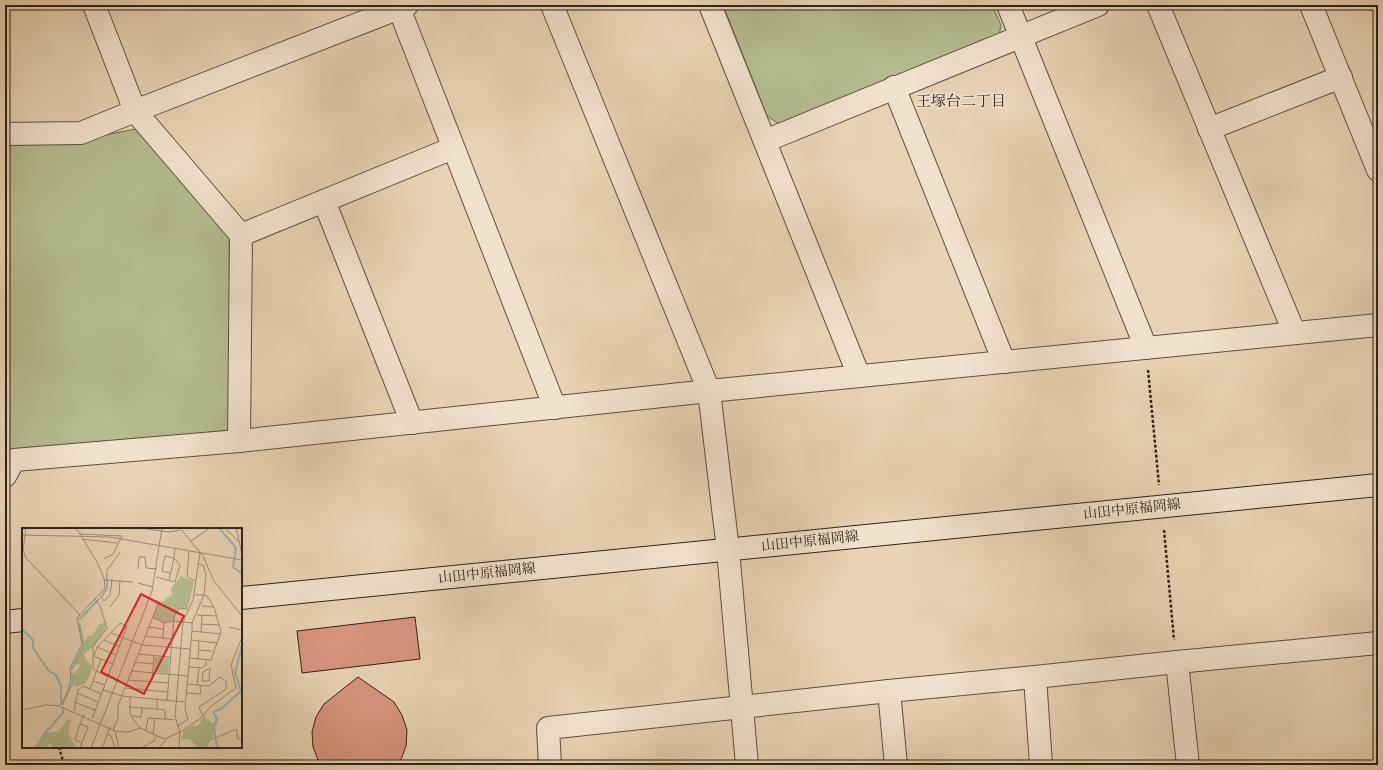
<svg xmlns="http://www.w3.org/2000/svg" width="1383" height="770" font-family="Vollkorn,'Noto Serif JP',serif">
<style>
.green{fill:#b4bd8f;stroke:#727055}
.building{fill:#d8947e;stroke:#2f221b}
.lines{fill:none;stroke-linecap:round;stroke-linejoin:round}
.street-casing{stroke:#5e4e41;stroke-width:24}
.secondary-casing{stroke:#2f221b;stroke-width:24}
.path{stroke:#2f221b;stroke-width:2.5;stroke-dasharray:3 2;stroke-linecap:butt}
.street{stroke:#f1e2ce;stroke-width:22}
.secondary{stroke:#f1e2ce;stroke-width:22}
.labels{text-anchor:middle;dominant-baseline:central;stroke-width:3;stroke-linejoin:round;paint-order:stroke}
.street-label{font-size:14px;fill:#2f221b;stroke:#f1e2ce}
.neighbourhood-label{font-size:15px;fill:#2f221b;stroke:#f1e2ce}
.inset-river{fill:none;stroke:#98b7b2;stroke-width:2}
.inset-road{fill:none;stroke:#9f8c77;stroke-width:1}
.view{fill:#d62828;fill-opacity:0.15;stroke:#d62828;stroke-width:2}
.inset-edge{fill:none;stroke:#2f221b;stroke-width:2}
</style>
<rect width="100%" height="100%" fill="#e9d3b4"/>
<filter id="stains"><feTurbulence type="fractalNoise" baseFrequency=".005" numOctaves="4"/><feColorMatrix values="0 0 0 0 .2 0 0 0 0 .09 0 0 0 0 .02 0 0 0 .5 -.17"/></filter>
<radialGradient id="worn" r=".72"><stop offset=".6" stop-color="#630" stop-opacity="0"/><stop offset="1" stop-color="#630" stop-opacity=".3"/></radialGradient>
<!-- green -->
<g class="green">
<polygon points="723,5 992,5 1001,25 999,36 779,124 767,116"/>
<polygon points="136,129 229,232 231,430 5,454 5,145 71,144 100,136"/>
</g>
<!-- building -->
<g class="building">
<polygon points="415,617 420,659 302,673 297,631"/>
<polygon points="358,677 394,702 402,715 407,730 406,746 399,765 320,765 313,747 312,732 316,717 324,704"/>
</g>
<g class="lines">
<defs>
<g id="street">
<polyline points="94,5 135,111 241,235"/>
<polyline points="552,5 709,391 728,550 747,765"/>
<polyline points="710,5 859,376"/>
<polyline points="1008,5 1146,348"/>
<polyline points="1158,5 1294,332"/>
<polyline points="1311,5 1378,170"/>
<polyline points="399,8 555,408"/>
<polyline points="894,87 1004,362"/>
<polyline points="1209,129 1341,77"/>
<polyline points="5,134 81,133 135,111 407,5"/>
<polyline points="765,141 1098,5"/>
<polyline points="324,201 412,423"/>
<polyline points="239,441 241,235 453,148"/>
<polyline points="5,476 14,460 239,441 709,391 1378,325"/>
<polyline points="1177,662 1188,765"/>
<polyline points="1035,677 1041,765"/>
<polyline points="889,691 896,765"/>
<polyline points="550,765 548,728 889,691 1035,677 1177,662 1378,643"/>
</g>
<g id="secondary">
<polyline points="241,598 1378,485"/>
<polyline points="5,622 23,620"/>
</g>
</defs>
<!-- street casing -->
<use href="#street" class="street-casing"/>
<!-- secondary casing -->
<use href="#secondary" class="secondary-casing"/>
<!-- path -->
<g class="path">
<polyline points="1148,370 1159,485"/>
<polyline points="1164,530 1174,640"/>
<polyline points="59,747 64,765"/>
</g>
<!-- street -->
<use href="#street" class="street"/>
<!-- secondary -->
<use href="#secondary" class="secondary"/>
</g>
<g class="labels">
<!-- street labels -->
<g class="street-label">
<text transform="translate(1132 510) rotate(-6)">山田中原福岡線</text>
<text transform="translate(810 542) rotate(-6)">山田中原福岡線</text>
<text transform="translate(487 574) rotate(-6)">山田中原福岡線</text>
</g>
<!-- neighbourhood labels -->
<g class="neighbourhood-label">
<text x="961" y="102">王塚台二丁目</text>
</g>
</g>
<!-- overview -->
<g transform="translate(22 528)">
<rect width="220" height="220" fill="#e9d3b4"/>
<path d="M 159,48 L 172,54 L 166,80 L 157,79 L 151,92 L 142,95 L 131,89 L 136,76 L 134,72 L 140,74 L 150,67 L 149,60 ZM 83,95 L 83,101 L 70,120 L 62,126 L 63,130 L 70,139 L 68,147 L 63,156 L 53,159 L 51,147 L 59,137 L 54,136 L 51,141 L 50,138 L 66,108 L 71,107 L 77,96 ZM 133,129 L 147,130 L 146,145 L 132,144 ZM 185,184 L 183,189 L 192,196 L 191,209 L 182,220 L 176,220 L 168,211 L 159,211 L 162,203 L 171,197 L 176,198 ZM 46,191 L 49,192 L 46,205 L 54,220 L 31,220 L 29,215 L 23,220 L 13,220 L 18,217 L 23,205 L 36,204 Z" fill="#b4bd8f"/>
<path class="inset-river" d="M 197,0 L 212,17 L 214,21 L 211,39 L 220,46M 80,68 L 85,60 L 85,45M 57,92 L 78,70M 0,101 L 11,112 L 11,120 L 27,143 L 34,147 L 39,158 L 39,173M 49,142 L 62,117 L 57,95M 40,177 L 51,154 L 50,145M 12,220 L 17,216 L 22,206 L 41,185 L 41,180M 195,220 L 192,200 L 195,191 L 191,184 L 199,181 L 219,163 L 213,145 L 220,117"/>
<path class="inset-road" d="M 4,0 L 1,22 L 4,30 L 58,87M 118,0 L 147,4 L 158,2M 158,0 L 181,28 L 192,53 L 220,88M 203,0 L 217,14M 214,0 L 220,26M 57,6 L 100,8 L 91,26 L 82,31M 0,7 L 88,9 L 220,32M 60,11 L 95,15M 169,13 L 188,0M 167,23 L 165,49 L 173,53M 116,41 L 117,29 L 123,29 L 124,40 L 135,41M 84,44 L 98,24M 134,49 L 153,54 L 158,37 L 152,30 L 153,21M 82,52 L 111,54M 147,52 L 152,30 L 143,28 L 140,43 L 148,45M 116,55 L 131,59M 78,67 L 82,73 L 88,67 L 90,51M 172,67 L 182,67 L 184,47 L 181,37 L 175,36M 73,71 L 78,78 L 85,100 L 71,119 L 71,141 L 86,149M 180,78 L 192,79 L 185,68 L 182,67 L 170,95 L 170,103 L 199,106M 88,79 L 97,67 L 98,52M 175,87 L 195,88M 130,89 L 142,95 L 141,110M 142,95 L 152,93 L 170,95M 179,96 L 197,97M 126,99 L 141,101M 207,99 L 220,102M 179,104 L 180,87M 89,105 L 120,117 L 168,121M 123,108 L 150,111M 82,112 L 98,119M 169,112 L 195,115 L 199,104 L 192,79M 75,119 L 94,127M 177,122 L 190,123M 116,126 L 148,129M 167,130 L 189,132 L 195,115M 176,131 L 177,113M 113,134 L 131,136M 167,139 L 180,140 L 184,137 L 184,132M 188,140 L 187,153 L 180,153 L 181,144 ZM 110,143 L 166,148M 106,152 L 146,155M 71,153 L 83,157M 130,153 L 132,127M 165,156 L 187,158 L 198,149 L 204,153 L 204,161 L 177,179 L 181,188M 175,157 L 177,140M 103,160 L 145,164M 68,161 L 79,166M 81,162 L 100,168 L 163,174M 55,165 L 76,174M 164,165 L 179,166 L 178,158M 108,169 L 108,187 L 118,200M 135,172 L 135,181 L 143,182 L 143,191 L 153,192M 145,173 L 152,89 L 157,80 L 166,81M 52,174 L 73,182M 37,178 L 44,168 L 49,152 L 48,140 L 60,116 L 55,90 L 83,60 L 82,50 L 75,34 L 54,0M 107,179 L 135,181M 0,182 L 24,177 L 37,178 L 93,203 L 106,204 L 118,200 L 142,211 L 158,204 L 153,188 L 161,94 L 171,72 L 178,25M 52,183 L 56,162 L 61,158 L 68,161 L 79,131 L 91,136M 109,188 L 119,189 L 120,180M 70,191 L 105,98 L 98,95 L 75,119 L 72,128 L 79,131M 58,196 L 53,212 L 60,215M 155,199 L 166,191 L 163,181 L 170,103M 91,202 L 96,190 L 96,178 L 136,76 L 127,70M 124,202 L 126,190 L 143,191M 93,203 L 97,220M 85,206 L 89,208 L 93,220M 131,207 L 133,190M 58,220 L 66,199 L 58,196 L 62,187M 69,220 L 130,63 L 140,0M 80,220 L 88,199M 119,220 L 132,213 L 134,208M 136,220 L 145,211M 157,220 L 158,204 L 178,191 L 188,179 L 214,160 L 209,137 L 220,109M 183,220 L 188,212 L 215,201 L 215,210 L 220,212"/>
<path class="view" d="M 119,66 L 162,88 L 122,166 L 79,144 Z"/>
<rect width="220" height="220" class="inset-edge"/>
</g>
<!-- margin -->
<rect width="1383" height="770" fill="none" stroke="#e9d3b4" stroke-width="20"/>
<rect x="6" y="6" width="1371" height="758" fill="none" stroke="#2f221b" stroke-width="2"/>
<rect x="10" y="10" width="1363" height="750" fill="none" stroke="#2f221b"/>
<rect width="100%" height="100%" filter="url(#stains)"/>
<rect width="100%" height="100%" fill="url(#worn)"/>
</svg>
